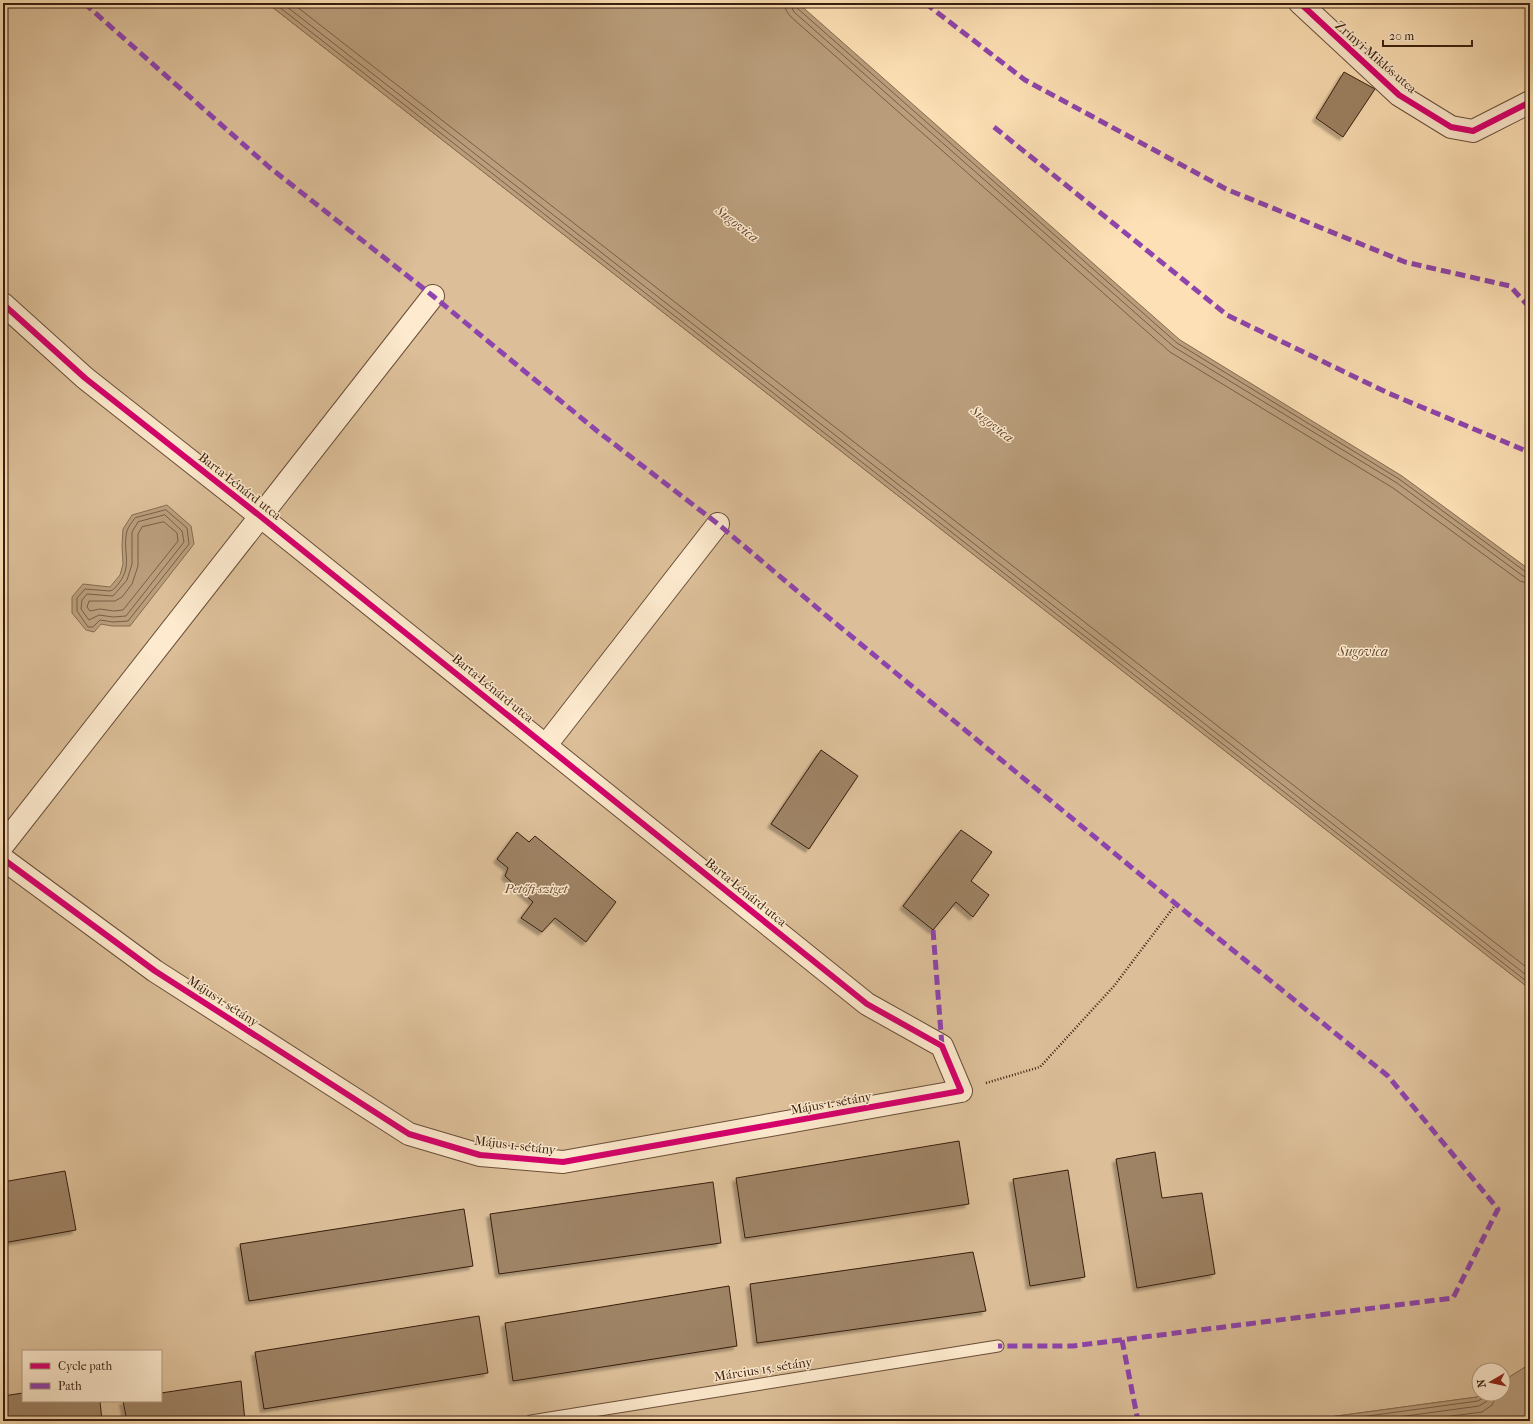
<svg xmlns="http://www.w3.org/2000/svg" width="1533" height="1424" font-family="'IM FELL French Canon',serif">
<style>
.green{fill:#dcbf99;stroke:#8a6e54;fill-rule:evenodd}
.water{fill:#ba9e7c;stroke:#866b50}
.lines{fill:none;stroke-linecap:round;stroke-linejoin:round}
.shore{stroke:#795e45;stroke-width:1}
.building{fill:#9e8365;stroke:#381e0e;filter:url(#shadow)}
.lane-casing{stroke:#694e38;stroke-width:13}
.street-casing{stroke:#694e38;stroke-width:24}
.path{stroke:#381e0e;stroke-width:2.5;stroke-dasharray:1 2;stroke-linecap:butt}
.lane{stroke:#feebcf;stroke-width:11}
.street{stroke:#feebcf;stroke-width:22}
.quiet{stroke:#8e44ad;stroke-width:5;stroke-dasharray:10 5;stroke-linecap:butt}
.cycleway-casing{stroke:#feebcf;stroke-width:8}
.cycleway{stroke:#d6006c;stroke-width:6}
.labels{text-anchor:middle;dominant-baseline:central;stroke-width:3;stroke-linejoin:round;paint-order:stroke}
.street-label{font-size:13px;fill:#381e0e;stroke:#feebcf}
.park-label{font-size:13px;font-style:italic;fill:#694e38;stroke:#feebcf}
.water-label{font-size:14px;font-style:italic;fill:#664b34;stroke:#feebcf}
</style>
<defs>
<filter id="shadow"><feDropShadow dx="-3.5" dy="3.5" stdDeviation="1" flood-color="#0004"/></filter>
</defs>
<rect width="100%" height="100%" fill="#fde0b5"/>
<filter id="stains"><feTurbulence type="fractalNoise" baseFrequency=".005" numOctaves="4"/><feColorMatrix values="0 0 0 0 .2 0 0 0 0 .09 0 0 0 0 .02 0 0 0 .5 -.17"/></filter>
<radialGradient id="worn" r=".72"><stop offset=".6" stop-color="#630" stop-opacity="0"/><stop offset="1" stop-color="#630" stop-opacity=".3"/></radialGradient>
<!-- green -->
<path class="green" d="M 3,3 L 267,3 L 1530,989 L 1530,1364 L 1503,1381 L 1503,1370 L 1479,1370 L 1479,1394 L 1483,1394 L 1477,1397 L 1300,1421 L 3,1421 ZM 23,1351 L 161,1351 L 161,1401 L 23,1401 Z"/>
<!-- water -->
<g class="water">
<polygon points="267,3 798,3 1180,340 1402,476 1530,570 1530,989"/>
<polygon points="167,505 191,526 194,544 130,626 112,626 101,624 94,632 86,630 72,613 72,597 83,584 110,587 120,575 123,564 122,546 123,529 132,515"/>
<polygon points="1530,1364 1530,1421 1300,1421 1477,1397 1483,1394 1503,1394 1503,1381"/>
</g>
<g class="lines">
<!-- shore -->
<g class="shore">
<polyline points="274,3 1530,984"/>
<polyline points="282,3 1530,978"/>
<polyline points="292,3 1530,970"/>
<polyline points="784,3 786,10 790,16 1170,352 1393,488 1520,581 1530,584"/>
<polyline points="790,3 794,12 1174,347 1397,483 1523,576 1530,578"/>
<polyline points="795,3 797,8 1177,343 1399,479 1526,572 1530,573"/>
<path d="M 166,510 L 187,528 L 189,544 L 128,621 L 113,622 L 100,620 L 93,627 L 88,627 L 77,611 L 77,598 L 85,589 L 110,591 C 114,590 116,587 119,583 C 133,565 122,551 127,531 C 128,527 132,522 135,518 Z"/>
<polygon points="165,515 182,531 184,542 126,616 113,617 99,615 89,620 81,609 82,600 87,594 113,596 127,580 132,564 132,532 138,522"/>
<polygon points="164,522 177,533 178,541 123,610 114,611 100,609 90,611 87,607 89,601 115,601 122,597 132,584 138,566 138,534 142,527"/>
<polyline points="1331,1421 1478,1401 1483,1398 1484,1394"/>
<polyline points="1369,1421 1479,1406 1487,1401 1489,1394"/>
<polyline points="1414,1421 1482,1412 1492,1405 1497,1394"/>
</g>
</g>
<!-- building -->
<g class="building">
<polygon points="1344,72 1375,89 1343,137 1316,118"/>
<polygon points="821,750 858,776 809,849 771,824"/>
<polygon points="961,830 992,852 971,881 989,895 973,917 956,902 933,930 903,906"/>
<polygon points="517,832 529,842 535,836 616,902 586,942 555,918 542,932 521,918 533,902 505,876 508,868 497,859"/>
<polygon points="959,1141 969,1204 745,1238 736,1178"/>
<polygon points="1155,1152 1162,1198 1202,1193 1215,1274 1137,1288 1116,1159"/>
<polygon points="1068,1170 1085,1277 1030,1286 1013,1179"/>
<polygon points="65,1171 76,1230 3,1243 3,1182"/>
<polygon points="713,1182 721,1243 499,1274 490,1214"/>
<polygon points="464,1209 473,1266 249,1301 240,1244"/>
<polygon points="973,1252 986,1311 757,1343 750,1284"/>
<polygon points="729,1286 737,1346 513,1381 505,1323"/>
<polygon points="479,1316 488,1373 264,1409 255,1352"/>
<polygon points="241,1381 245,1421 127,1421 123,1401 161,1401 161,1393"/>
<polygon points="23,1393 23,1401 100,1401 102,1421 3,1421 3,1396"/>
</g>
<g class="lines">
<defs>
<polyline id="lane" points="531,1421 998,1346"/>
<g id="street">
<polyline points="1300,3 1399,95 1451,127 1473,131 1530,102"/>
<polyline points="3,304 85,378 260,516 867,1004 942,1046 961,1091 563,1162 480,1155 409,1134 155,971 3,859"/>
<polyline points="546,745 718,524"/>
<polyline points="3,845 433,296"/>
</g>
</defs>
<!-- lane casing -->
<use href="#lane" class="lane-casing"/>
<!-- street casing -->
<use href="#street" class="street-casing"/>
<!-- path -->
<polyline class="path" points="986,1083 1040,1067 1114,986 1176,904"/>
<!-- lane -->
<use href="#lane" class="lane"/>
<!-- street -->
<use href="#street" class="street"/>
<!-- quiet -->
<g class="quiet">
<polyline points="84,3 269,167 433,296 596,430 718,524 828,617 1176,904 1388,1076 1498,1209 1453,1298 1073,1346 998,1346"/>
<polyline points="925,3 1025,80 1226,189 1405,262 1510,286 1530,308"/>
<polyline points="994,127 1227,315 1388,393 1524,450 1530,455"/>
<polyline points="933,930 942,1046"/>
<polyline points="1122,1340 1138,1421"/>
</g>
<defs>
<g id="cycleway">
<polyline points="1300,3 1399,95 1451,127 1473,131 1530,102"/>
<polyline points="3,304 85,378 260,516 867,1004 942,1046 961,1091 563,1162 480,1155 409,1134 155,971 3,859"/>
</g>
</defs>
<!-- cycleway casing -->
<use href="#cycleway" class="cycleway-casing"/>
<!-- cycleway -->
<use href="#cycleway" class="cycleway"/>
</g>
<g class="labels">
<!-- street labels -->
<g class="street-label">
<text transform="translate(1376 57) rotate(41)">Zrínyi Miklós utca</text>
<text transform="translate(240 486) rotate(38)">Barta Lénárd utca</text>
<text transform="translate(493 688) rotate(39)">Barta Lénárd utca</text>
<text transform="translate(746 892) rotate(39)">Barta Lénárd utca</text>
<text transform="translate(223 1001) rotate(33)">Május 1. sétány</text>
<text transform="translate(831 1103) rotate(-10)">Május 1. sétány</text>
<text transform="translate(515 1145) rotate(7)">Május 1. sétány</text>
<text transform="translate(763 1369) rotate(-9)">Március 15. sétány</text>
</g>
<!-- park labels -->
<g class="park-label">
<text x="536" y="888">Petőfi-sziget</text>
</g>
<!-- water labels -->
<g class="water-label">
<text transform="translate(737 224) rotate(38)">Sugovica</text>
<text transform="translate(992 424) rotate(38)">Sugovica</text>
<text x="1363" y="651">Sugovica</text>
</g>
</g>
<!-- margin -->
<rect width="1533" height="1424" fill="none" stroke="#fde0b5" stroke-width="16"/>
<rect x="4" y="4" width="1525" height="1416" fill="none" stroke="#381e0e" stroke-width="2"/>
<rect x="8" y="8" width="1517" height="1408" fill="none" stroke="#381e0e"/>
<!-- legend -->
<rect x="22" y="1350" width="140" height="52" fill="#feebcf" stroke="#af9982"/>
<rect x="30" y="1363" width="20" height="6" fill="#d6006c" stroke="#af9982"/>
<text x="58" y="1370" font-size="12" fill="#381e0e">Cycle path</text>
<rect x="30" y="1383" width="20" height="6" fill="#8e44ad" stroke="#af9982"/>
<text x="58" y="1390" font-size="12" fill="#381e0e">Path</text>
<!-- north arrow -->
<g transform="translate(1491 1382) rotate(261)"><circle r="19" fill="#feebcf" stroke="#af9982"/>
<path d="M0-3L7 15L0 10L-7 15Z" fill="#8f2418"/>
<text y="-6" font-size="11" font-weight="bold" text-anchor="middle" fill="#381e0e">N</text>
</g>
<!-- scale -->
<path d="M1383 40v6h89v-6" fill="none" stroke="#381e0e" stroke-width="2"/>
<text x="1389" y="40" font-size="12" fill="#381e0e" stroke="#feebcf" stroke-width="3" paint-order="stroke">20 m</text>
<rect width="100%" height="100%" filter="url(#stains)"/>
<rect width="100%" height="100%" fill="url(#worn)"/>
</svg>
